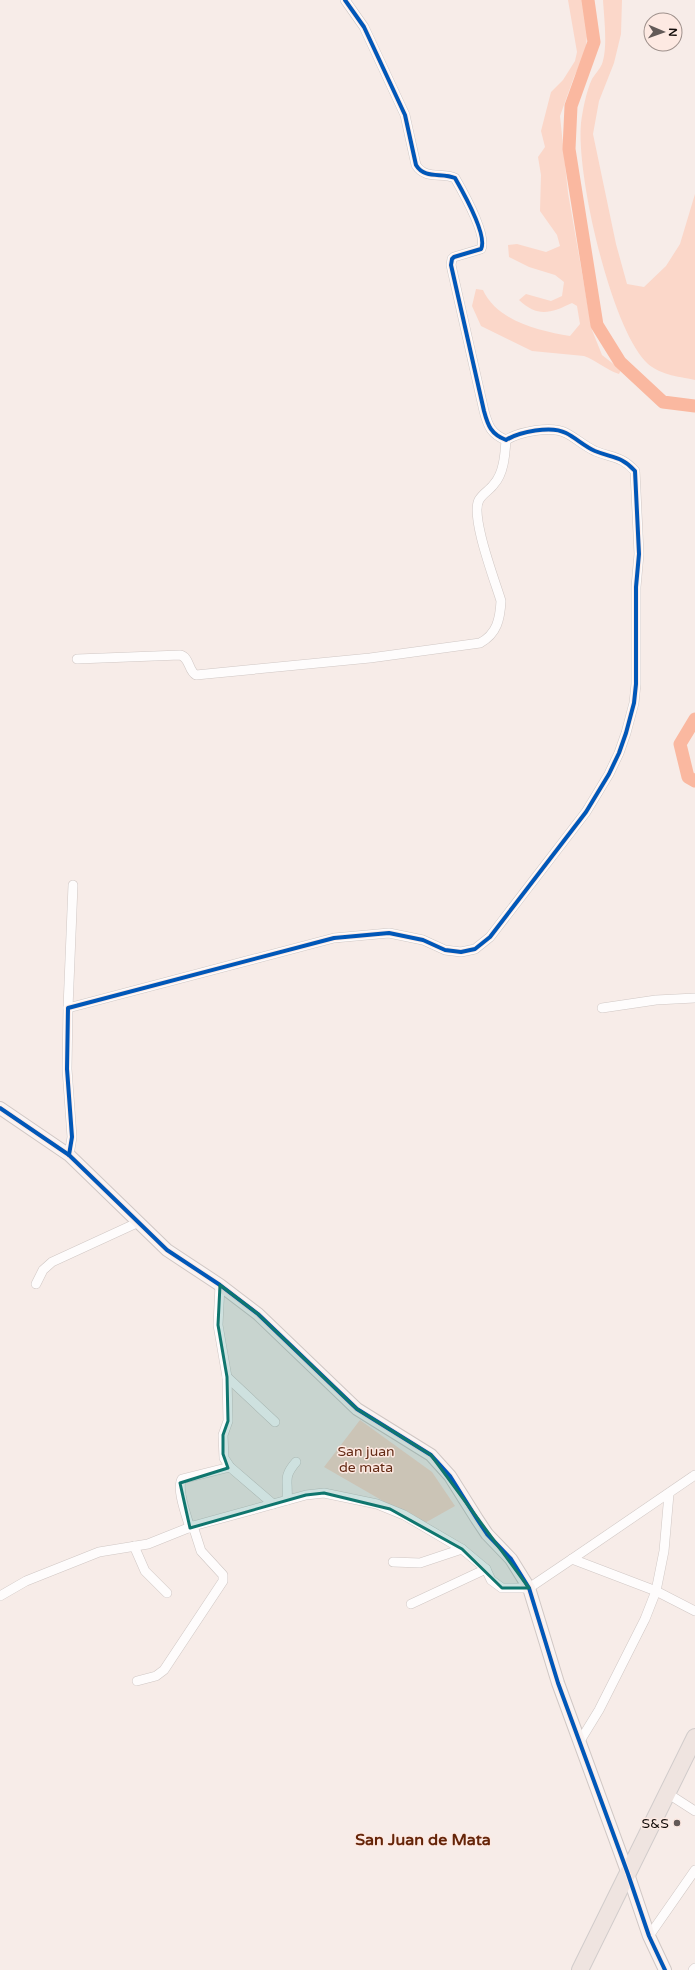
<svg xmlns="http://www.w3.org/2000/svg" width="695" height="1970" font-family="'Varela Round',sans-serif">
<style>
.green{fill:#fbd7c9}
.lines{fill:none;stroke-linecap:round;stroke-linejoin:round}
.river{stroke:#fab8a0;stroke-width:13}
.street-casing{stroke:#d0c7c4;stroke-width:10}
.secondary-casing{stroke:#d0c7c4;stroke-width:14}
.highway-casing{stroke:#d1cccb;stroke-width:18}
.street{stroke:#fefcfc;stroke-width:9}
.secondary{stroke:#faf4f3;stroke-width:12}
.highway{stroke:#efe4e0;stroke-width:16}
.cycleway-casing{stroke:#fde9e2;stroke-width:6}
.cycleway{stroke:#0057b8;stroke-width:4}
.marked{fill:#0f766e;fill-opacity:0.2;stroke:#0f766e;stroke-width:3;stroke-linejoin:round}
.poi-dot{fill:#635a58;stroke:#fde9e2;stroke-width:1.5}
.labels{text-anchor:middle;dominant-baseline:central;stroke-width:3;stroke-linejoin:round;paint-order:stroke}
.park-label{font-size:14px;fill:#632b15;stroke:#fde9e2}
.poi-label{font-size:14px;fill:#130c0a;stroke:#fde9e2;text-anchor:end}
.quarter-label{font-size:16px;font-weight:bold;fill:#652509;stroke:#fde9e2}
</style>
<rect width="100%" height="100%" fill="#f7ece8"/>
<!-- green -->
<g class="green">
<path d="M 568,0 L 583,0 L 588,28 L 585,54 L 574,77 L 560,116 L 568,193 L 592,330 L 602,355 L 621,370 L 619,374 C 606,370 596,360 584,356 L 532,351 L 481,326 L 472,306 L 476,289 L 483,290 C 497,321 539,331 570,336 L 580,324 L 577,306 L 572,303 C 551,313 538,318 519,300 L 526,294 L 551,301 L 562,296 L 564,282 L 555,275 L 529,267 L 509,257 L 508,245 L 517,244 L 546,252 L 560,246 L 557,235 L 540,211 L 541,175 L 538,157 L 545,147 L 541,131 L 551,92 L 563,80 L 575,61 L 577,52 Z"/>
<path d="M 603,0 L 622,0 L 621,34 L 614,63 L 599,101 L 593,134 L 616,244 L 627,284 L 644,287 L 666,266 L 680,244 L 695,194 L 695,380 C 677,376 658,375 645,361 C 610,323 576,174 581,123 C 583,109 586,92 592,79 C 595,74 600,69 602,64 C 608,48 604,17 603,0 Z"/>
<polygon points="360,1420 432,1472 455,1506 423,1524 324,1467"/>
</g>
<g class="lines">
<!-- river -->
<g class="river">
<polyline points="588,0 594,42 571,106 569,149 597,325 620,362 663,402 695,406"/>
<polyline points="695,719 680,744 688,777 695,781"/>
</g>
<defs>
<g id="street">
<path d="M 77,659 L 180,655 C 190,657 188,671 196,675 L 370,658 L 480,643 C 497,634 500,619 501,601 C 495,581 470,516 479,500 C 483,493 490,490 494,484 C 504,473 505,454 506,440"/>
<polyline points="68,1008 73,885"/>
<polyline points="602,1008 656,1000 695,998"/>
<path d="M 69,1155 L 72,1137 L 67,1069 L 68,1008 L 334,938 L 389,933 L 423,940 L 445,950 L 461,952 L 475,949 L 490,937 L 586,812 L 609,774 L 619,753 L 626,733 L 634,703 L 636,684 L 636,587 L 639,554 L 635,471 C 622,456 612,458 595,451 C 584,446 576,438 566,433 C 551,425 519,432 506,440 C 491,434 488,426 484,411 L 451,265 L 452,259 L 454,257 L 481,249 C 488,236 463,192 455,178 C 442,172 425,180 416,165 L 405,115 L 364,27 L 345,0"/>
<polyline points="36,1284 43,1270 52,1262 139,1222"/>
<polyline points="220,1285 218,1325 227,1377 228,1421 223,1435 224,1458 230,1467 273,1504"/>
<polyline points="227,1377 275,1422"/>
<path d="M 287,1500 C 289,1481 282,1478 296,1462"/>
<path d="M 190,1528 C 187,1517 176,1489 182,1479 L 230,1467"/>
<polyline points="134,1546 145,1571 167,1593"/>
<polyline points="572,1559 695,1475"/>
<polyline points="393,1562 420,1563 462,1549"/>
<polyline points="0,1596 26,1581 99,1552 148,1544 193,1526 306,1495 324,1493 377,1504 404,1515 462,1549 486,1569 491,1580 502,1588 529,1588 572,1559 656,1591 695,1611"/>
<polyline points="411,1604 486,1569"/>
<polyline points="137,1681 156,1676 164,1670 223,1581 223,1575 201,1551 193,1526"/>
<polyline points="580,1741 599,1710 645,1619 656,1591 664,1551 669,1494"/>
<polyline points="667,1793 695,1811"/>
<polyline points="649,1936 695,1870"/>
<polyline points="693,1970 695,1968"/>
</g>
<polyline id="secondary" points="0,1108 69,1155 167,1250 220,1285 258,1314 357,1409 431,1455 450,1476 477,1519 487,1534 511,1559 529,1588 558,1683 628,1874 649,1936 665,1970"/>
<polyline id="highway" points="580,1970 695,1737"/>
</defs>
<!-- street casing -->
<use href="#street" class="street-casing"/>
<!-- secondary casing -->
<use href="#secondary" class="secondary-casing"/>
<!-- highway casing -->
<use href="#highway" class="highway-casing"/>
<!-- street -->
<use href="#street" class="street"/>
<!-- secondary -->
<use href="#secondary" class="secondary"/>
<!-- highway -->
<use href="#highway" class="highway"/>
<defs>
<g id="cycleway">
<polyline points="0,1108 69,1155 167,1250 220,1285 258,1314 357,1409 431,1455 450,1476 477,1519 487,1534 511,1559 529,1588 558,1683 628,1874 649,1936 665,1970"/>
<path d="M 69,1155 L 72,1137 L 67,1069 L 68,1008 L 334,938 L 389,933 L 423,940 L 445,950 L 461,952 L 475,949 L 490,937 L 586,812 L 609,774 L 619,753 L 626,733 L 634,703 L 636,684 L 636,587 L 639,554 L 635,471 C 622,456 612,458 595,451 C 584,446 576,438 566,433 C 551,425 519,432 506,440 C 491,434 488,426 484,411 L 451,265 L 452,259 L 454,257 L 481,249 C 488,236 463,192 455,178 C 442,172 425,180 416,165 L 405,115 L 364,27 L 345,0"/>
</g>
</defs>
<!-- cycleway casing -->
<use href="#cycleway" class="cycleway-casing"/>
<!-- cycleway -->
<use href="#cycleway" class="cycleway"/>
</g>
<!-- marked area -->
<path class="marked" d="M 220,1285 L 258,1314 L 357,1409 L 431,1455 L 529,1588 L 502,1588 L 462,1549 L 390,1509 L 324,1493 L 306,1495 L 190,1528 L 180,1483 L 228,1468 L 223,1454 L 223,1435 L 228,1421 L 227,1377 L 218,1325 Z"/>
<!-- markers -->
<circle class="poi-dot" cx="677" cy="1823" r="4"/>
<g class="labels">
<!-- park labels -->
<g class="park-label">
<text x="366" y="1451">San juan<tspan x="366" dy="16">de mata</tspan></text>
</g>
<!-- poi labels -->
<g class="poi-label">
<text x="669" y="1823">S&amp;S</text>
</g>
<!-- quarter labels -->
<g class="quarter-label">
<text x="423" y="1840">San Juan de Mata</text>
</g>
</g>
<!-- north arrow -->
<g transform="translate(663 32) rotate(92)"><circle r="19" fill="#fde9e2" stroke="#9f918c"/>
<path d="M0-3L7 15L0 10L-7 15Z" fill="#635a58"/>
<text y="-6" font-size="11" font-weight="bold" text-anchor="middle" fill="#130c0a">N</text>
</g>
</svg>
